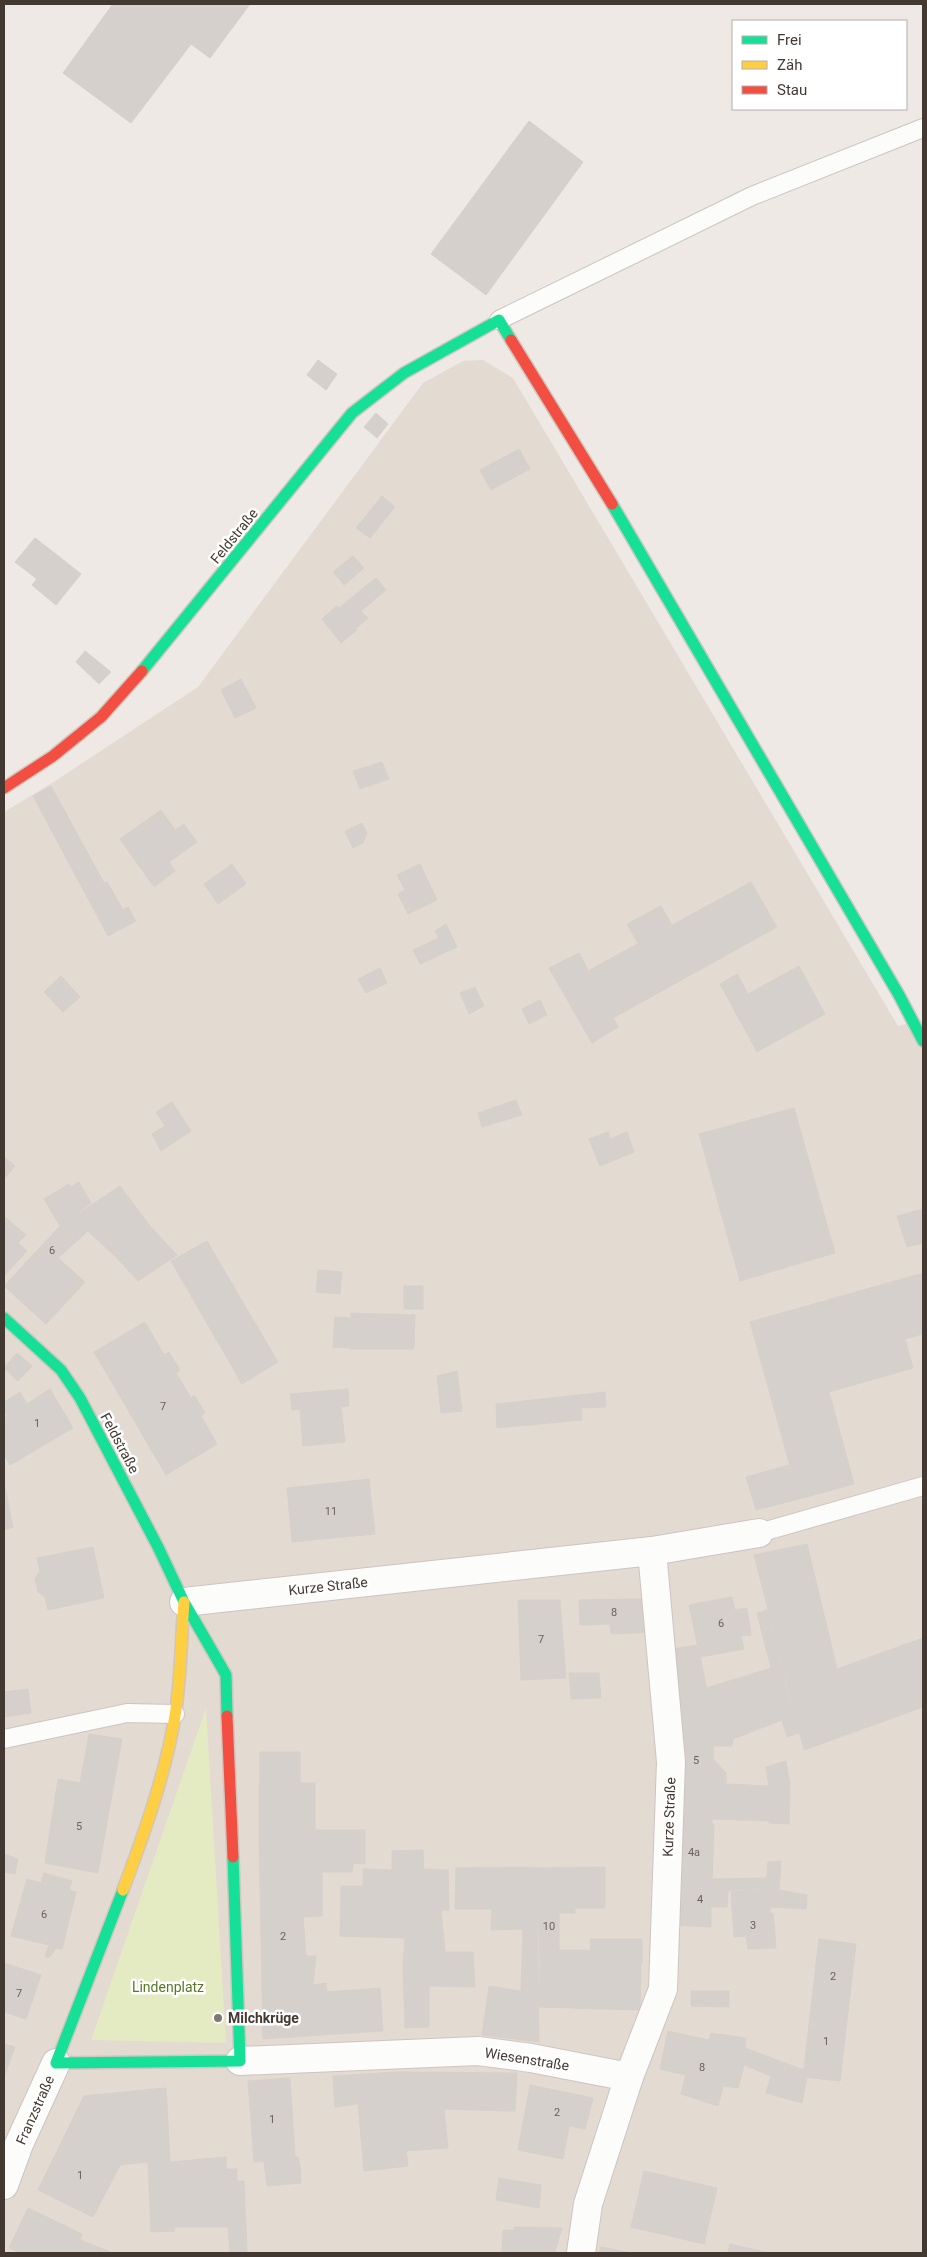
<svg xmlns="http://www.w3.org/2000/svg" width="927" height="2257" font-family="Roboto,sans-serif">
<style>
.residential{fill:#e3dad2}
.green{fill:#e4eac2}
.building{fill:#d6d0cc;stroke:#d6d0cb}
.lines{fill:none;stroke-linecap:round;stroke-linejoin:round}
.lane-casing{stroke:#cbc5c1;stroke-width:20}
.street-casing{stroke:#cbc5c1;stroke-width:30}
.fast-casing{stroke:#cfc6bd;stroke-width:14}
.slow-casing{stroke:#cfc6bd;stroke-width:14}
.jam-casing{stroke:#cfc6bd;stroke-width:14}
.lane{stroke:#fcfcfb;stroke-width:18}
.street{stroke:#fcfcfb;stroke-width:28}
.fast{stroke:#16e098;stroke-width:11}
.slow{stroke:#ffcf43;stroke-width:11}
.jam{stroke:#f24e42;stroke-width:11}
.poi-dot{fill:#807771;stroke:#fff;stroke-width:2}
.labels{text-anchor:middle;dominant-baseline:central;stroke-width:5;stroke-linejoin:round;paint-order:stroke}
.number-label{font-size:11px;fill:#6a605a}
.street-label{font-size:14px;fill:#443932;stroke:#fff}
.park-label{font-size:14px;fill:#577922;stroke:#fff}
.poi-label{font-size:14px;font-weight:bold;fill:#443932;stroke:#fff;text-anchor:start}
</style>
<rect width="100%" height="100%" fill="#eee9e5"/>
<!-- residential -->
<polygon class="residential" points="483,360 513,378 898,1026 923,1020 923,2253 4,2253 4,812 52,783 198,687 423,383 463,361"/>
<!-- green -->
<polygon class="green" points="206,1708 226,2043 91,2040"/>
<!-- building -->
<g class="building">
<polygon points="113,4 250,4 210,58 191,44 131,123 63,73"/>
<polygon points="529,121 583,162 486,295 431,254"/>
<polygon points="318,360 337,374 326,390 307,375"/>
<polygon points="376,413 388,424 377,438 364,427"/>
<polygon points="519,449 530,469 491,490 480,470"/>
<polygon points="382,496 395,507 370,538 356,528"/>
<polygon points="35,538 57,555 37,579 15,562"/>
<polygon points="57,555 81,574 56,605 32,585"/>
<polygon points="353,556 364,568 344,585 333,572"/>
<polygon points="376,578 386,590 361,611 368,618 355,629 357,630 341,643 322,619 337,606 339,608"/>
<polygon points="85,651 111,672 99,684 76,662"/>
<polygon points="241,679 256,708 235,718 221,690"/>
<polygon points="382,762 389,779 360,789 353,771"/>
<polygon points="51,786 104,883 107,882 123,910 128,907 136,921 108,936 33,796"/>
<polygon points="161,810 175,830 184,824 197,842 169,862 175,871 154,887 120,839"/>
<polygon points="362,823 367,833 363,843 353,848 345,831"/>
<polygon points="232,864 246,884 218,904 204,884"/>
<polygon points="420,864 437,900 408,914 398,894 405,890 397,875"/>
<polygon points="751,882 777,927 613,1018 588,971"/>
<polygon points="661,906 672,925 638,943 627,924"/>
<polygon points="446,924 457,947 420,964 413,950 439,938 435,931"/>
<polygon points="579,953 618,1027 592,1043 549,968"/>
<polygon points="799,966 825,1014 757,1052 720,984 737,974 748,994"/>
<polygon points="380,968 387,983 366,993 358,979"/>
<polygon points="61,976 80,997 63,1012 44,992"/>
<polygon points="475,987 484,1006 469,1014 460,993"/>
<polygon points="540,1000 547,1015 529,1024 522,1009"/>
<polygon points="516,1100 522,1115 482,1127 478,1113"/>
<polygon points="172,1102 191,1131 161,1151 152,1134 165,1126 156,1112"/>
<polygon points="794,1108 835,1253 740,1281 699,1134"/>
<polygon points="608,1132 610,1139 627,1132 634,1152 600,1166 589,1139"/>
<polygon points="4,1157 15,1166 4,1179"/>
<polygon points="79,1182 91,1203 60,1226 44,1199 69,1184 71,1187"/>
<polygon points="120,1186 150,1226 116,1257 88,1231 58,1258 85,1282 46,1324 4,1286 60,1226"/>
<polygon points="923,1209 923,1243 907,1247 897,1216"/>
<polygon points="4,1216 26,1235 18,1243 27,1251 4,1276"/>
<polygon points="150,1226 177,1255 138,1281 116,1257"/>
<polygon points="207,1241 278,1362 242,1384 171,1261"/>
<polygon points="318,1270 342,1272 340,1294 316,1292"/>
<polygon points="923,1273 923,1334 905,1339 913,1368 829,1392 854,1484 799,1499 750,1322"/>
<rect x="404" y="1286" width="19" height="23"/>
<polygon points="351,1313 415,1315 414,1349 350,1349"/>
<polygon points="335,1317 350,1318 349,1348 333,1347"/>
<polygon points="145,1322 164,1355 169,1352 180,1370 176,1373 191,1398 194,1395 205,1413 201,1416 217,1444 166,1475 94,1352"/>
<polygon points="17,1353 32,1366 18,1381 4,1368"/>
<polygon points="457,1371 462,1411 441,1413 437,1376"/>
<polygon points="50,1389 73,1428 10,1465 4,1455 4,1418 7,1416 4,1410 4,1402 20,1392 27,1404"/>
<polygon points="348,1389 349,1406 341,1407 345,1442 303,1446 300,1409 292,1410 290,1394"/>
<polygon points="605,1392 606,1407 581,1408 582,1420 497,1428 496,1404"/>
<polygon points="789,1465 799,1499 756,1510 746,1477"/>
<polygon points="369,1479 375,1534 292,1542 287,1488"/>
<polygon points="4,1482 13,1527 4,1530"/>
<polygon points="807,1544 837,1669 923,1638 923,1707 804,1750 754,1555"/>
<polygon points="93,1547 104,1598 48,1610 45,1597 38,1592 35,1578 40,1571 37,1558"/>
<polygon points="732,1597 735,1610 747,1608 751,1635 741,1636 744,1649 700,1657 689,1605"/>
<polygon points="646,1599 652,1632 611,1634 610,1624 580,1625 579,1600"/>
<polygon points="518,1600 560,1600 566,1678 521,1680"/>
<polygon points="767,1610 781,1665 771,1668 757,1613"/>
<polygon points="698,1645 708,1696 680,1696 672,1649"/>
<polygon points="781,1665 789,1697 713,1718 706,1688"/>
<polygon points="569,1673 599,1673 601,1698 571,1699"/>
<polygon points="28,1689 31,1713 4,1717 4,1692"/>
<polygon points="674,1696 708,1696 713,1718 789,1697 799,1733 787,1737 782,1720 733,1739 732,1746 714,1746 713,1759 726,1773 726,1784 769,1786 766,1767 786,1761 790,1785 789,1824 769,1823 769,1821 712,1819 712,1824 676,1822"/>
<polygon points="89,1734 122,1739 113,1789 80,1783"/>
<rect x="260" y="1752" width="40" height="31"/>
<polygon points="58,1779 113,1789 98,1873 45,1863"/>
<polygon points="259,1783 315,1783 315,1830 259,1831"/>
<polygon points="676,1822 714,1824 712,1885 674,1884"/>
<polygon points="315,1830 365,1830 365,1864 353,1863 352,1872 322,1872 322,1916 303,1917 306,1956 316,1956 313,1985 326,1983 327,1992 380,1988 383,2031 263,2039 259,1831"/>
<polygon points="423,1850 426,1938 429,1966 429,2027 405,2028 403,1965 405,1938 340,1936 341,1886 363,1886 363,1869 392,1870 392,1851"/>
<polygon points="4,1854 18,1859 15,1874 4,1872"/>
<polygon points="781,1861 779,1889 768,1887 728,1891 727,1907 711,1907 711,1927 672,1925 674,1884 712,1885 713,1879 767,1878 768,1862"/>
<polygon points="524,1867 537,1868 539,2042 482,2035 489,1986 521,1991 523,1929 491,1930 492,1909 455,1909 456,1868"/>
<polygon points="605,1867 605,1908 575,1908 575,1913 559,1913 559,1950 591,1950 590,1939 642,1939 642,1962 540,1964 537,1868"/>
<polygon points="424,1869 448,1870 449,1910 441,1910 445,1952 473,1952 475,1987 429,1986"/>
<polygon points="44,1873 72,1881 69,1890 76,1892 62,1949 56,1948 50,1957 45,1957 49,1945 11,1936 27,1879 41,1883"/>
<polygon points="767,1888 807,1895 806,1909 770,1907 770,1913 773,1913 776,1948 748,1949 746,1936 734,1937 731,1892"/>
<polygon points="819,1939 856,1944 848,2012 811,2007"/>
<polygon points="641,1962 640,2010 539,2007 540,1964"/>
<polygon points="4,1963 41,1975 26,2019 4,2012"/>
<polygon points="691,1991 729,1991 729,2007 691,2006"/>
<polygon points="811,2007 848,2012 840,2081 803,2077"/>
<polygon points="668,2031 709,2040 711,2033 746,2038 745,2048 804,2070 803,2077 807,2077 802,2103 766,2093 771,2076 744,2065 738,2088 723,2086 718,2106 681,2094 686,2075 660,2069"/>
<polygon points="4,2044 15,2047 4,2077"/>
<polygon points="397,2072 408,2166 364,2171 358,2104 335,2107 333,2076"/>
<polygon points="397,2072 508,2073 505,2111 444,2109 448,2148 406,2151"/>
<polygon points="508,2073 517,2073 515,2111 505,2111"/>
<polygon points="290,2078 295,2157 298,2157 300,2165 301,2183 267,2186 264,2161 254,2162 248,2081"/>
<polygon points="530,2085 593,2098 585,2129 569,2126 563,2159 518,2150"/>
<polygon points="166,2088 172,2195 227,2193 226,2169 237,2169 237,2181 244,2181 247,2253 230,2253 228,2227 174,2227 175,2231 151,2232 148,2162 120,2165 93,2217 38,2190 84,2096"/>
<polygon points="226,2157 227,2193 172,2195 171,2162"/>
<polygon points="644,2171 717,2188 704,2244 631,2227"/>
<polygon points="499,2178 541,2185 539,2208 496,2200"/>
<polygon points="28,2208 82,2234 80,2240 113,2253 22,2253 9,2248"/>
<polygon points="514,2227 562,2228 555,2251 557,2253 502,2253 503,2230 514,2230"/>
<polygon points="730,2244 769,2253 728,2253"/>
<polygon points="601,2247 631,2253 599,2253"/>
</g>
<g class="lines">
<defs>
<g id="lane">
<polyline points="499,320 752,196 923,128"/>
<polyline points="759,1533 923,1486"/>
<polyline points="4,1739 127,1713 175,1714"/>
</g>
<g id="street">
<polyline points="184,1602 652,1551 759,1533"/>
<polyline points="240,2061 478,2051 531,2058 629,2077"/>
<polyline points="4,2185 19,2144 56,2063"/>
<polyline points="581,2253 588,2204 629,2077 663,1989 671,1762 652,1551"/>
</g>
<g id="fast">
<polyline points="612,504 899,995 923,1041"/>
<polyline points="142,671 352,413 404,373 499,320 511,340"/>
<polyline points="4,1318 61,1370 80,1398 158,1547 184,1602 226,1675 227,1716"/>
<polyline points="123,1890 56,2063 240,2061 233,1857"/>
</g>
<path id="slow" d="M 123,1890 C 144,1834 165,1776 175,1716 C 181,1679 181,1639 184,1602"/>
<g id="jam">
<polyline points="511,340 612,504"/>
<polyline points="4,788 53,756 101,717 142,671"/>
<polyline points="227,1716 233,1857"/>
</g>
</defs>
<!-- lane casing -->
<use href="#lane" class="lane-casing"/>
<!-- street casing -->
<use href="#street" class="street-casing"/>
<!-- fast casing -->
<use href="#fast" class="fast-casing"/>
<!-- slow casing -->
<use href="#slow" class="slow-casing"/>
<!-- jam casing -->
<use href="#jam" class="jam-casing"/>
<!-- lane -->
<use href="#lane" class="lane"/>
<!-- street -->
<use href="#street" class="street"/>
<!-- fast -->
<use href="#fast" class="fast"/>
<!-- slow -->
<use href="#slow" class="slow"/>
<!-- jam -->
<use href="#jam" class="jam"/>
</g>
<!-- markers -->
<circle class="poi-dot" cx="218" cy="2018" r="5"/>
<g class="labels">
<!-- number labels -->
<g class="number-label">
<text x="52" y="1250">6</text>
<text x="163" y="1406">7</text>
<text x="37" y="1423">1</text>
<text x="331" y="1511">11</text>
<text x="614" y="1612">8</text>
<text x="721" y="1623">6</text>
<text x="541" y="1639">7</text>
<text x="696" y="1760">5</text>
<text x="79" y="1826">5</text>
<text x="694" y="1852">4a</text>
<text x="700" y="1899">4</text>
<text x="44" y="1914">6</text>
<text x="753" y="1925">3</text>
<text x="549" y="1926">10</text>
<text x="283" y="1936">2</text>
<text x="833" y="1976">2</text>
<text x="19" y="1993">7</text>
<text x="826" y="2041">1</text>
<text x="702" y="2067">8</text>
<text x="557" y="2112">2</text>
<text x="272" y="2119">1</text>
<text x="80" y="2175">1</text>
</g>
<!-- street labels -->
<g class="street-label">
<text transform="translate(234 536) rotate(-51)">Feldstraße</text>
<text transform="translate(120 1443) rotate(62)">Feldstraße</text>
<text transform="translate(328 1586) rotate(-6)">Kurze Straße</text>
<text transform="translate(669 1817) rotate(-88)">Kurze Straße</text>
<text transform="translate(527 2059) rotate(9)">Wiesenstraße</text>
<text transform="translate(35 2110) rotate(-66)">Franzstraße</text>
</g>
<!-- park labels -->
<g class="park-label">
<text x="168" y="1987">Lindenplatz</text>
</g>
<!-- poi labels -->
<g class="poi-label">
<text x="228" y="2018">Milchkrüge</text>
</g>
</g>
<!-- border -->
<rect width="927" height="2257" fill="none" stroke="#443932" stroke-width="10"/>
<!-- legend -->
<rect x="732" y="20" width="175" height="90" fill="#ffffff" stroke="#b4b0ad"/>
<rect x="742" y="36" width="25" height="8" fill="#16e098" stroke="#b4b0ad"/>
<text x="777" y="45" font-size="15" fill="#443932">Frei</text>
<rect x="742" y="61" width="25" height="8" fill="#ffcf43" stroke="#b4b0ad"/>
<text x="777" y="70" font-size="15" fill="#443932">Zäh</text>
<rect x="742" y="86" width="25" height="8" fill="#f24e42" stroke="#b4b0ad"/>
<text x="777" y="95" font-size="15" fill="#443932">Stau</text>
</svg>
